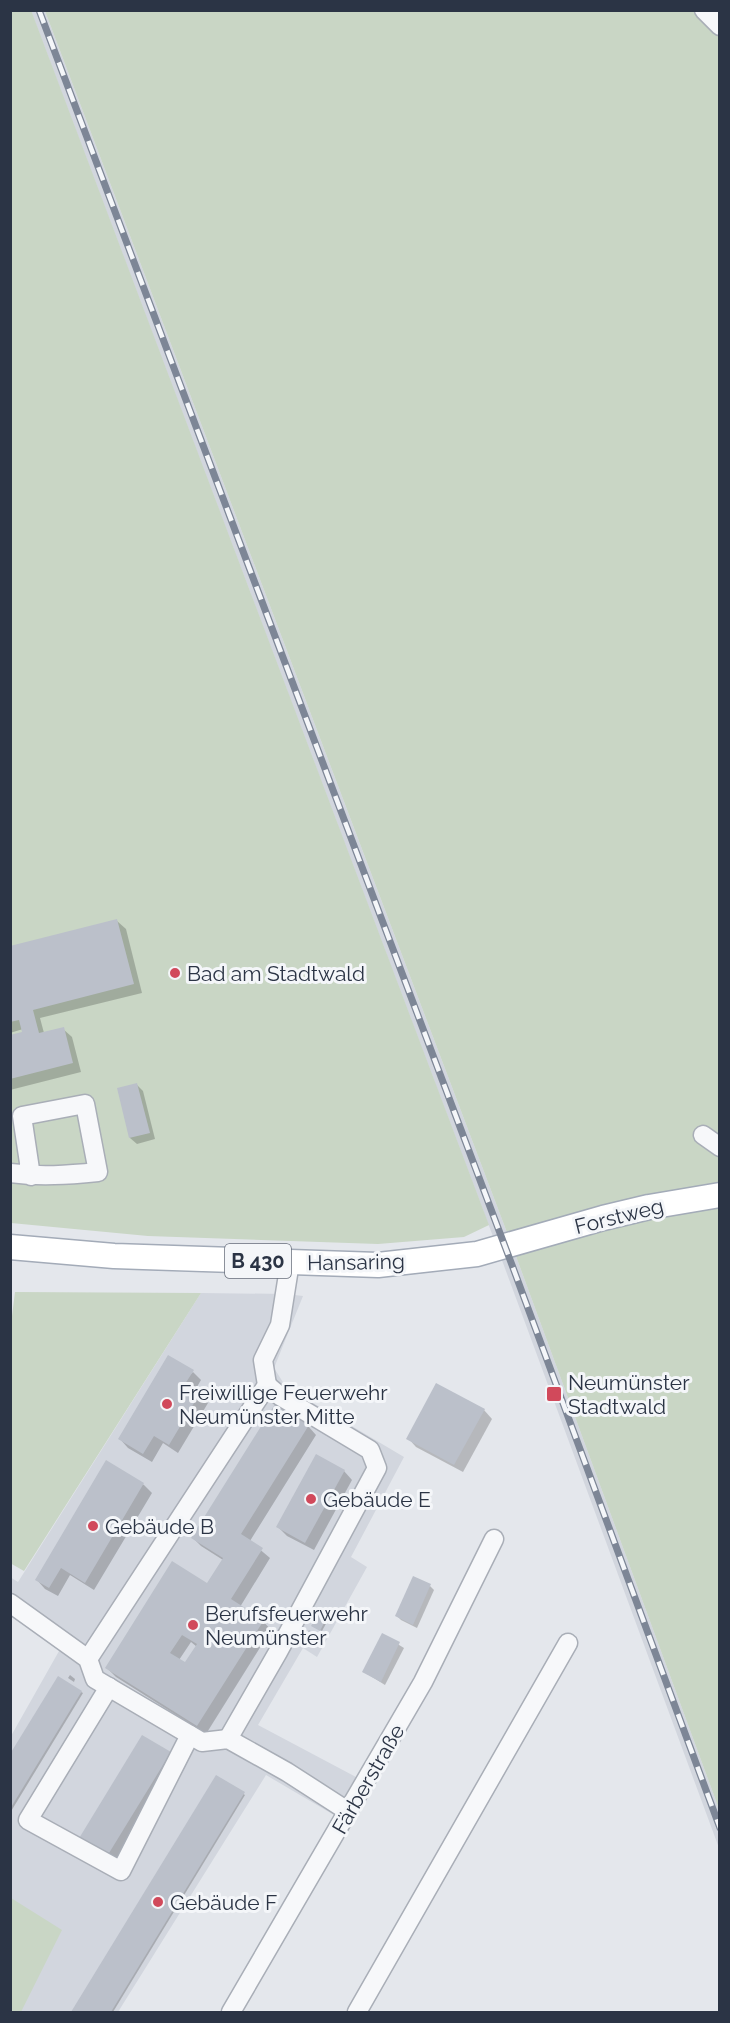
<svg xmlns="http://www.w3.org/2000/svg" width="730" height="2023" font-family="Raleway,sans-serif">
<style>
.built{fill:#d2d6de}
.green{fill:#c9d6c5}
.shadow{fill:#0003;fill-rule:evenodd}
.building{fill:#bbc0ca;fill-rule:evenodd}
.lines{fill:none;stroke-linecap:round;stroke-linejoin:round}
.minor-casing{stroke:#a9aeb7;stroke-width:21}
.major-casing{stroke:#a3abb8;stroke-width:27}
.minor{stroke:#f7f8fa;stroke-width:18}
.major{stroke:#fff;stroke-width:24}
.rail-casing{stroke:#7d8696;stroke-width:7}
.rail{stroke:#f4f6f9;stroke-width:4.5;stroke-dasharray:14;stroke-linecap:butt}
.poi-dot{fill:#d1495b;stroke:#f4f6f9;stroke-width:2}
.labels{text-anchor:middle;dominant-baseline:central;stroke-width:6;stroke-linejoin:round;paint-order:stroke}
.shield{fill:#f4f6f9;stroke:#676e7b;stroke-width:1.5}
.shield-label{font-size:20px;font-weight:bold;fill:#2b3445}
.poi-label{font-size:21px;fill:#2b3445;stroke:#f4f6f9;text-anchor:start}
.street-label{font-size:21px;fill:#2b3445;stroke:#f4f6f9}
</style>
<rect width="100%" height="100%" fill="#e4e7ec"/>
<!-- built -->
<g class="built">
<polygon points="31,11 45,11 517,1259 719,1809 719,1848 503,1263"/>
<polygon points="201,1293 286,1294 303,1296 274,1368 286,1387 404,1457 351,1557 367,1567 317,1657 303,1648 258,1725 356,1777 334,1815 266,1775 118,2012 11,2012 11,1736 63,1644 11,1609 10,1577 18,1582"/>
</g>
<!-- green -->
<g class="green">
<polygon points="31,10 489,1225 464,1237 378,1244 148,1236 11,1223 10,11"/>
<polygon points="45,11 719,11 719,1809 517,1259"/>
<polygon points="15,1292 201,1293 24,1571 10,1563 10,1332"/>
<polygon points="11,1898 62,1930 21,2012 11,2012"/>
</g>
<!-- shadow -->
<g class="shadow">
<polygon points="117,921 126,929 142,993 40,1018 44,1033 63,1029 72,1037 81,1072 10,1090 10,1036 23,1033 23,1029 10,1033 10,948"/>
<polygon points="137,1085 143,1091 155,1139 137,1144 130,1138"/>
<polygon points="193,1372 201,1380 194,1392 208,1403 178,1453 163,1443 152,1462 128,1448 120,1439"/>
<polygon points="484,1410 492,1419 463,1472 416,1447 408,1438"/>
<path d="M 308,1426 L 316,1435 L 250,1541 L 270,1558 L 240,1607 L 263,1621 L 271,1630 L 206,1734 L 116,1677 L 107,1668 L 208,1585 L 223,1560 L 201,1546 L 193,1538 ZM 191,1642 L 197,1647 L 186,1665 L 179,1660 Z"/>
<polygon points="107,1462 144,1485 152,1493 94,1590 70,1575 58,1596 45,1589 37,1580"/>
<polygon points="344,1471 352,1480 314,1550 287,1536 278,1527"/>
<polygon points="430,1586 434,1590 417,1628 401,1620 397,1616"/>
<polygon points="326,1619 328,1620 322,1631 314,1627"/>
<polygon points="383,1635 404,1648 385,1685 364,1672"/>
<polygon points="317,1636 318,1638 314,1646 306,1641"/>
<polygon points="70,1675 75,1679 74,1682 68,1678"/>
<polygon points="81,1692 83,1693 10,1813 10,1757"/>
<polygon points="170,1754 178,1762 115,1865 88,1848"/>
<polygon points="216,1777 245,1795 113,2012 72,2012"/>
</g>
<!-- building -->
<g class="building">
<polygon points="117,919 134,984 33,1010 39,1033 64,1027 73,1063 10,1079 10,1035 22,1032 19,1020 10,1022 10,946"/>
<polygon points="137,1083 150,1133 129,1138 117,1088"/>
<polygon points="168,1355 194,1370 185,1384 200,1393 169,1445 154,1436 143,1454 118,1439"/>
<polygon points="436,1383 485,1409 454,1465 406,1439"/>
<path d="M 275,1404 L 309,1425 L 241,1534 L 263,1548 L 231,1599 L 264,1620 L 197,1726 L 105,1668 L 172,1561 L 207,1583 L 223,1558 L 191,1538 ZM 182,1635 L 197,1644 L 185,1662 L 170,1653 Z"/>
<polygon points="316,1454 345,1470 305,1543 276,1527"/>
<polygon points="106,1460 144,1483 85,1583 61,1568 49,1588 35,1580"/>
<polygon points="413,1576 431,1584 413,1625 395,1616"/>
<polygon points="318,1613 327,1617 320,1631 311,1626"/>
<polygon points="309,1630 318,1635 312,1645 303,1640"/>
<polygon points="382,1633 400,1642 381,1682 362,1672"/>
<polygon points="58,1676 82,1691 10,1809 10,1754"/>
<polygon points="142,1735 171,1752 106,1858 78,1840"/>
<polygon points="216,1775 245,1792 111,2012 71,2012"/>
</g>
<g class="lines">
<defs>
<g id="minor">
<polyline points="704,10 720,26"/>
<polyline points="703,1135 720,1147"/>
<path d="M 10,1173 C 40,1177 68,1175 98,1172 L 85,1104 L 22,1116 L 31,1176"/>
<polyline points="10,1603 88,1659 95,1679 202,1742 228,1739 287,1772 349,1812"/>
<polyline points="88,1659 267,1385 263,1360 280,1325 290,1262"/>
<polyline points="109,1687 28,1820 121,1871 190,1735"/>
<polyline points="228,1739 278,1652 377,1468 370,1450 280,1396 267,1385"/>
<polyline points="231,2012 423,1682 494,1539"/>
<polyline points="357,2012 568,1643"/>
</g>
<polyline id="major" points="10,1247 114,1256 378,1265 477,1254 603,1218 649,1207 720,1195"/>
</defs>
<!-- minor casing -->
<use href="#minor" class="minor-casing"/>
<!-- major casing -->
<use href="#major" class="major-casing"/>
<!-- minor -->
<use href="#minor" class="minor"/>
<!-- major -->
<use href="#major" class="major"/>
<defs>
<polyline id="rail" points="39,10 512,1265 720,1828"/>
</defs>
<!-- rail casing -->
<use href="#rail" class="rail-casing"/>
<!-- rail -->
<use href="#rail" class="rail"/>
</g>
<!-- markers -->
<g class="poi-dot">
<circle cx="175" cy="973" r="6"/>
<rect x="546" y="1386" width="16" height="16" rx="3"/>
<circle cx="167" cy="1404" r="6"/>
<circle cx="311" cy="1499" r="6"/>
<circle cx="93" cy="1526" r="6"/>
<circle cx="193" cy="1625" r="6"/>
<circle cx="158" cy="1902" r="6"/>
</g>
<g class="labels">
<!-- shield labels -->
<rect class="shield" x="225" y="1244" width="66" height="34" rx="4.5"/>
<g class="shield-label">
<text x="258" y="1261">B 430</text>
</g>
<!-- poi labels -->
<g class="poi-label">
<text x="187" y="973">Bad am Stadtwald</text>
<text x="568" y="1382">Neumünster<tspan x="568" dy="24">Stadtwald</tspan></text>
<text x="179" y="1392">Freiwillige Feuerwehr<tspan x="179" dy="24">Neumünster Mitte</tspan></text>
<text x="323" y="1499">Gebäude E</text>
<text x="105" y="1526">Gebäude B</text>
<text x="205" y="1613">Berufsfeuerwehr<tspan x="205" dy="24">Neumünster</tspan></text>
<text x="170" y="1902">Gebäude F</text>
</g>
<!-- street labels -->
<g class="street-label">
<text transform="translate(619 1216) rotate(-14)">Forstweg</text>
<text transform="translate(356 1262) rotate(-1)">Hansaring</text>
<text transform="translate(368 1779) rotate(-60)">Färberstraße</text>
</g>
</g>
<!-- border -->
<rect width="730" height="2023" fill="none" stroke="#2b3445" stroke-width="24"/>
</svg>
